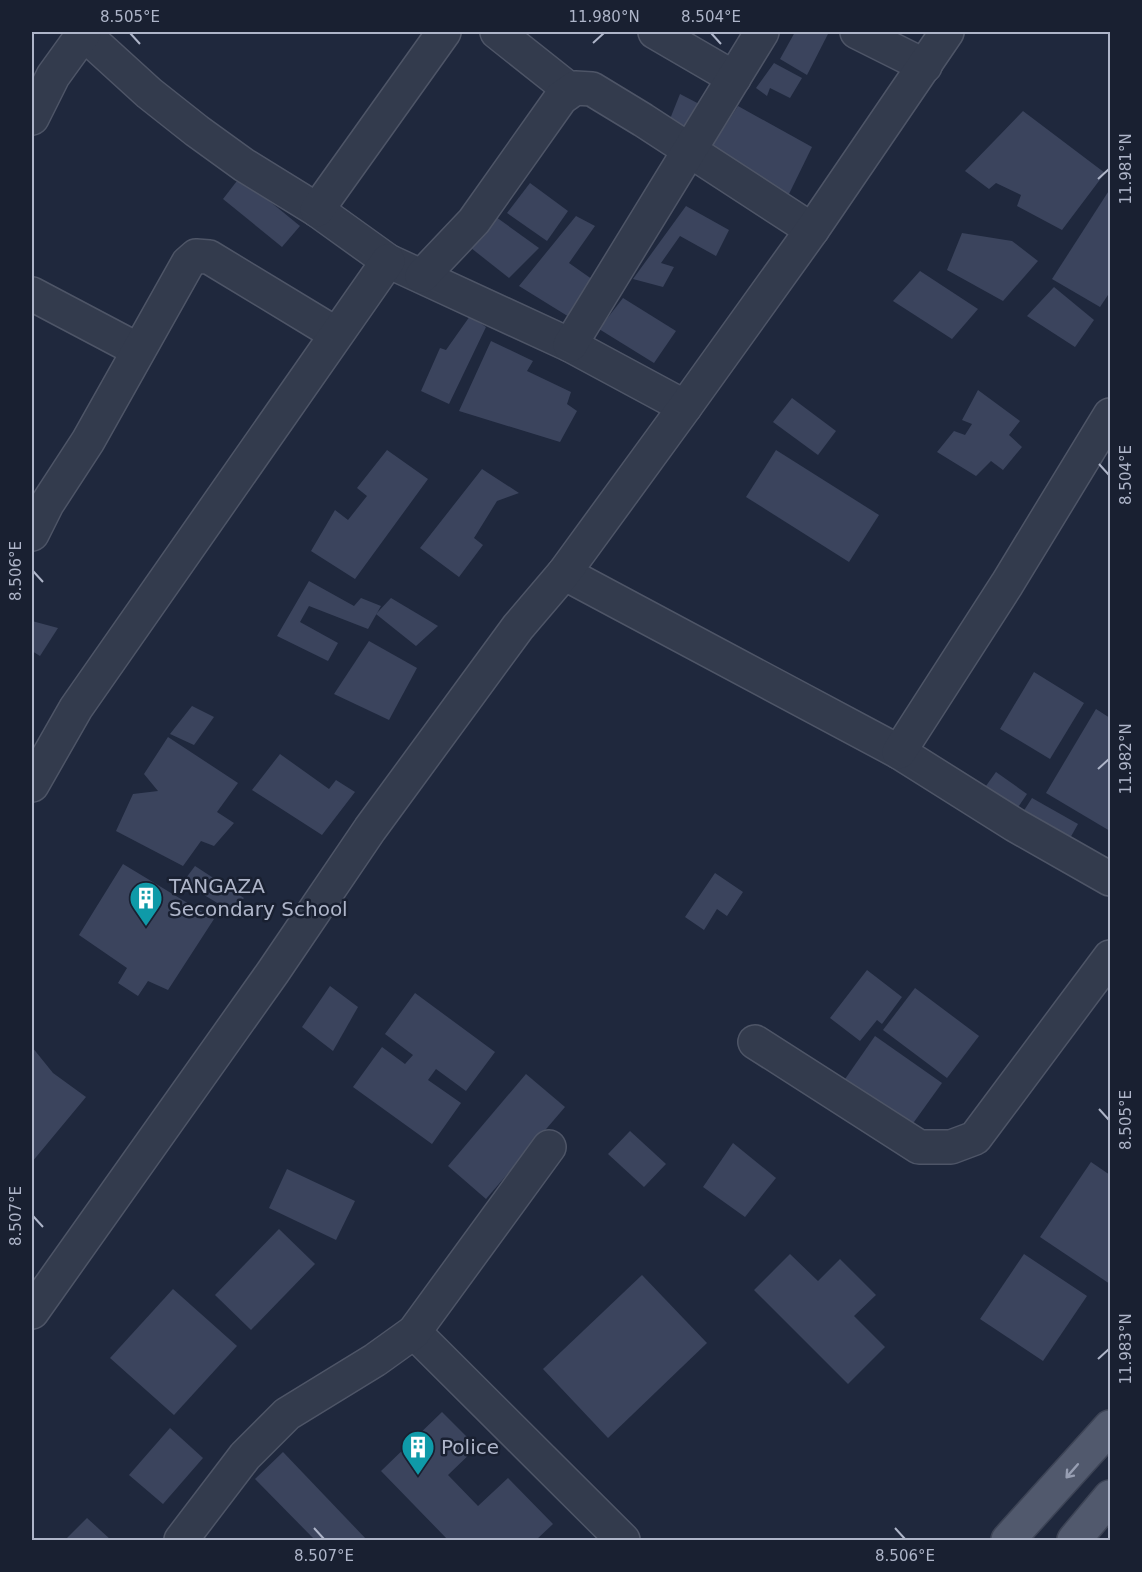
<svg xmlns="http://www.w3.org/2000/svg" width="1142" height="1572" font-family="'DejaVu Sans',sans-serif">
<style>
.building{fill:#3b445d}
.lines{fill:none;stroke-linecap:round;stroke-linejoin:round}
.minor-casing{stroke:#4e5567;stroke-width:36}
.major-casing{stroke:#3d4456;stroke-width:36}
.minor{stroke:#333b4d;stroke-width:33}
.major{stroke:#51596d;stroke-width:33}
.oneway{stroke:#979eb2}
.ticks{fill:none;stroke:#aeb5c9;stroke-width:2}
.labels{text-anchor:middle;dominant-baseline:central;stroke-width:5;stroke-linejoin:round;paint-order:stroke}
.poi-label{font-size:20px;fill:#aeb5c9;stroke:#192031;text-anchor:start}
.neatline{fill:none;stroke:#aeb5c9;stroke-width:2}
.ticks-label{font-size:15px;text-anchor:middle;fill:#aeb5c9}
</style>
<rect width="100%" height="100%" fill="#1f283d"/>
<!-- building -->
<g class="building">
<polygon points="795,32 829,32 807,75 780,59"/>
<polygon points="774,63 802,78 790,98 770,88 767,96 756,88"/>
<polygon points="680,94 705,107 691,130 670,119"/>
<polygon points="738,106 812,147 788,196 711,147"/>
<polygon points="1023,111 1105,173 1062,230 1017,206 1021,195 996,183 989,189 965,171"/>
<polygon points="240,177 300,226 282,247 223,199"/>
<polygon points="530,183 568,211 547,241 507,213"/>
<polygon points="1110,189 1110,292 1100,307 1052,279"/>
<polygon points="686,206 729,230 716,256 680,236 661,263 674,267 663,287 633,279"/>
<polygon points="576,216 595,226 569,263 596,282 574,320 519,286"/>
<polygon points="496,217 539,248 509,278 471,248"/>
<polygon points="962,233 1012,241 1038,261 1003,301 947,270"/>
<polygon points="920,271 978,309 952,339 893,301"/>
<polygon points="1054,287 1094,320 1075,347 1027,316"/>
<polygon points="623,298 676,331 654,363 599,329"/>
<polygon points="470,316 486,327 449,404 421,391 440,348 446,350"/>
<polygon points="491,341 533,361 527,371 571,392 567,404 577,411 560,442 459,411"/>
<polygon points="978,390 1020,421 1009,435 1022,447 1003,470 991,461 976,476 937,452 954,431 965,435 972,424 962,420"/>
<polygon points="792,398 836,431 818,455 773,422"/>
<polygon points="387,450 428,479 355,579 311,551 335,510 348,520 367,496 357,488"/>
<polygon points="776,450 879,515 849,562 746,497"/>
<polygon points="482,469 519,493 497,501 474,538 483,545 459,577 420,548"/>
<polygon points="309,581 354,606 361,598 381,606 368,629 309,606 300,622 338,643 328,661 277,636"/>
<polygon points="391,598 438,626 416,646 376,614"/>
<polygon points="32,621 58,628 40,656 32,651"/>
<polygon points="369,641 417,668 389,720 334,694"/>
<polygon points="1034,672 1084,703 1050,759 1000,729"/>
<polygon points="192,706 214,717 194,745 170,734"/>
<polygon points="1096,709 1110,718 1110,831 1046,793"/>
<polygon points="168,737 238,783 217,812 234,823 214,846 201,841 183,866 116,831 133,794 158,791 144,774"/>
<polygon points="280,754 329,789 336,780 355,792 322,835 252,790"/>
<polygon points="996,772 1027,794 1010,819 978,797"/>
<polygon points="1032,798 1078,824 1065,847 1018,820"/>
<polygon points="123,864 214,919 168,990 148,981 138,996 118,983 127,968 79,935"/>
<polygon points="195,866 244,898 232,912 183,882"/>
<polygon points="715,873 743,892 727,916 717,909 704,930 685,917"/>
<polygon points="867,970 902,997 882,1024 877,1020 860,1041 830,1018"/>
<polygon points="330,986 358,1007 333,1051 302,1027"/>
<polygon points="915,988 979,1036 947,1078 883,1030"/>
<polygon points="415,993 495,1052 466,1091 436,1069 428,1080 461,1103 432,1144 353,1087 382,1047 405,1064 413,1055 385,1034"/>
<polygon points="875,1036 942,1083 909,1129 843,1082"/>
<polygon points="32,1047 53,1073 86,1097 32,1162"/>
<polygon points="526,1074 565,1107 486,1199 448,1166"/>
<polygon points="630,1131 666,1164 644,1187 608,1154"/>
<polygon points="733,1143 776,1178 745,1217 703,1187"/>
<polygon points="1091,1162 1110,1175 1110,1284 1040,1237"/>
<polygon points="287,1169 355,1201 336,1240 269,1208"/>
<polygon points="279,1229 315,1264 251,1330 215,1295"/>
<polygon points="790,1254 818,1281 840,1259 876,1295 854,1316 885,1347 848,1384 754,1290"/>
<polygon points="1024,1254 1087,1296 1043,1361 980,1319"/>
<polygon points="642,1275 707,1343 608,1438 543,1369"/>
<polygon points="173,1289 237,1346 174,1415 110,1358"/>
<polygon points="442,1412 477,1447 448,1475 478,1506 508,1478 553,1524 536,1540 448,1540 381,1471"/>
<polygon points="170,1428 203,1458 163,1504 129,1475"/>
<polygon points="283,1452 367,1540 315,1540 255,1479"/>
<polygon points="87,1518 111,1540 65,1540"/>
</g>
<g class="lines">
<defs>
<g id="minor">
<polyline points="82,32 149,93 197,131 244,165 317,210 388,261 570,345 685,407"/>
<polyline points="497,32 570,90"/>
<polyline points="655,32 734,78"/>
<polyline points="857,32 925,66"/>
<polyline points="32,118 53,76 84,33"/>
<polyline points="317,210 444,32"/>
<polyline points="422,276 474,221 561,98 575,88 592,89 643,120 812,230"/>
<polyline points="32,294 138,350"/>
<polyline points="570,345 762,32"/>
<polyline points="32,534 47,504 88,441 188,263 196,256 209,257 336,334"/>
<polyline points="564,573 899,752 1015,825 1110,879"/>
<polyline points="899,752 1007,584 1110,415"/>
<polyline points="32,785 76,708 388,261"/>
<polyline points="755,1042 919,1147 951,1147 975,1138 1110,957"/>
<polyline points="32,1312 273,972 370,829 518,627 564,573 685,407 812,230 947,32"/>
<polyline points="414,1332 623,1540"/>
<polyline points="181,1540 245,1456 287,1414 375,1360 414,1332 549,1147"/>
</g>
<g id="major">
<polyline points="1008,1540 1110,1427"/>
<polyline points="1074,1540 1110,1497"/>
</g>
</defs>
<!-- minor casing -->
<use href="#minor" class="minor-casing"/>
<!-- major casing -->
<use href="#major" class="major-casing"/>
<!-- minor -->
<use href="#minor" class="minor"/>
<!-- major -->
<use href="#major" class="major"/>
</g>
<!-- one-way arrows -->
<defs><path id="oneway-shaft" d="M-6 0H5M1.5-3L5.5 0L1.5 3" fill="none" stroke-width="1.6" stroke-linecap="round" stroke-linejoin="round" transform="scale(1.5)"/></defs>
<use class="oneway" href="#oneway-shaft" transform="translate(1072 1471) rotate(131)"/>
<!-- ticks -->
<path class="ticks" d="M 130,33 L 140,44M 711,33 L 721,44M 593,43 L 604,33M 1098,179 L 1109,169M 1099,464 L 1109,475M 33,571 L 43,582M 1098,769 L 1109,759M 1099,1109 L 1109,1120M 33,1216 L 43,1227M 1098,1359 L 1109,1349M 314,1528 L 324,1539M 895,1528 L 905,1539"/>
<!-- icons -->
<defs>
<symbol id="building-pin" viewBox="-11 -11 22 30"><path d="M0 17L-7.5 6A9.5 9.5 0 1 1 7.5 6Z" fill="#0f9aa8" stroke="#192031"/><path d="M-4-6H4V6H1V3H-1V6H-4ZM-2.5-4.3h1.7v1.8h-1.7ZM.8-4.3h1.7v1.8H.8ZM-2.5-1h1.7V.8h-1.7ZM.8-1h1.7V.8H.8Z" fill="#fff"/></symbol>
</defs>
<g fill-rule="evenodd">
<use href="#building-pin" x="127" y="879" width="38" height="52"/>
<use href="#building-pin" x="399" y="1428" width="38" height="52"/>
</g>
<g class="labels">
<!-- poi labels -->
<g class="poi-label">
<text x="169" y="886">TANGAZA<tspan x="169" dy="23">Secondary School</tspan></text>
<text x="441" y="1447">Police</text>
</g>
</g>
<!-- border -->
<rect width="1142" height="1572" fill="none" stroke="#192031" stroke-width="66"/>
<rect x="33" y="33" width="1076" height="1506" class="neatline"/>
<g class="ticks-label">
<text x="130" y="22">8.505°E</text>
<text x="604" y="22">11.980°N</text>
<text x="711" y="22">8.504°E</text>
<text transform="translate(1126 169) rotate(-90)" y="5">11.981°N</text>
<text transform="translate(1126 475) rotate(-90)" y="5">8.504°E</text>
<text transform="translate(16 571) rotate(-90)" y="5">8.506°E</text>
<text transform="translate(1126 759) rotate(-90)" y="5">11.982°N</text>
<text transform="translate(1126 1120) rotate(-90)" y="5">8.505°E</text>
<text transform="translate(16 1216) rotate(-90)" y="5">8.507°E</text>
<text transform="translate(1126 1349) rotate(-90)" y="5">11.983°N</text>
<text x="324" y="1561">8.507°E</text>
<text x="905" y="1561">8.506°E</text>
</g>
</svg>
